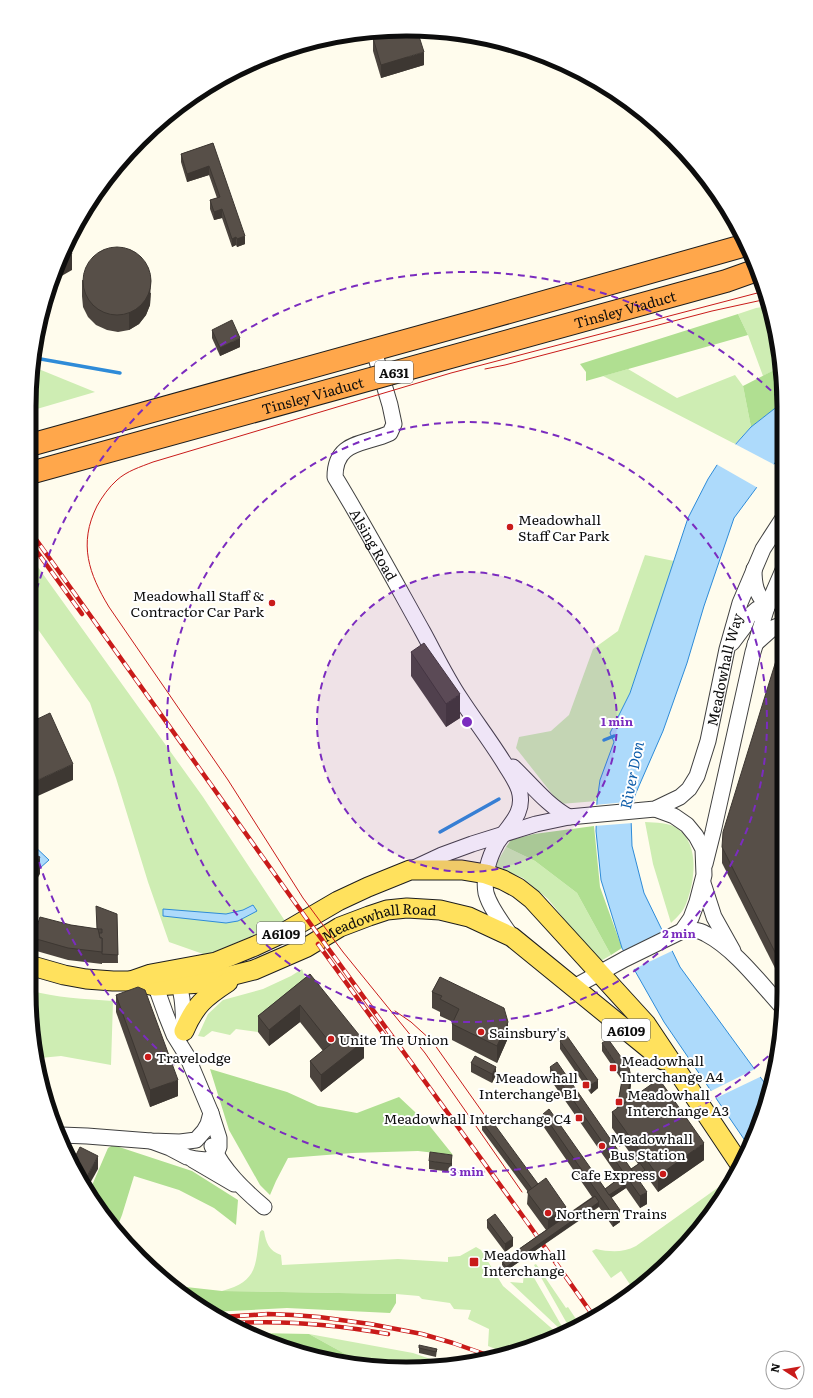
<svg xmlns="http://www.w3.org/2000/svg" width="813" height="1398" font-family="Literata,serif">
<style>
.green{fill:#ceedb3}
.forest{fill:#b0df91}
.water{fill:#addafb;stroke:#2e8bd8}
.pier{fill:#fffced}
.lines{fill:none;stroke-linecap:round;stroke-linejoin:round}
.stream{stroke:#2e8bd8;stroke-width:3.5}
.minor-casing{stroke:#404040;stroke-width:17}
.major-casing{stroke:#1e1e1e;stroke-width:21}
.highway-casing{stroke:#1e1e1e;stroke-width:24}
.minor{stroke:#fff;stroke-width:15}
.major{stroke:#ffe15d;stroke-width:19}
.highway{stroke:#ffa74b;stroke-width:22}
.tram{stroke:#c91b1a;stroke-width:1}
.rail-casing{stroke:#c91b1a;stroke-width:4.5}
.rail{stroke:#fff;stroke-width:3;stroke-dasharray:9;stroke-linecap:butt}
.highway-bridge-casing{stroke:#1e1e1e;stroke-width:24;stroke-linecap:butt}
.highway-bridge{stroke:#ffa74b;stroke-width:22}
.wall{fill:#4b443e}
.shaded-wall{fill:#3d3732}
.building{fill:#574f48;stroke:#3d3732}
.ring{fill:none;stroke:#7b2cbf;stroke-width:2;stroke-dasharray:7 5}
.poi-dot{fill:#c91b1a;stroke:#fff;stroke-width:1.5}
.labels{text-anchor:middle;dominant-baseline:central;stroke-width:4;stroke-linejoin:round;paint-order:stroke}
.shield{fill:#fff;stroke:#565656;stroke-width:1}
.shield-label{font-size:13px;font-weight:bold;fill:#0d0d0d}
.street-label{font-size:14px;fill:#0d0d0d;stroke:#fff}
.poi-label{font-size:14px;fill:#0d0d0d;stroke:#fff;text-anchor:start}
.water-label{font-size:15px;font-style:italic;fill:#0c5ca9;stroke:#fff}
.rim{fill:none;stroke:#0d0d0d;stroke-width:5}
.centre{fill:#7b2cbf;stroke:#fff;stroke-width:2}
.ring-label{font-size:12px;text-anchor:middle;font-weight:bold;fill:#7b2cbf;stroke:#fff;stroke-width:4;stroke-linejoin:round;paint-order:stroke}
</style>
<rect width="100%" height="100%" fill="#fffced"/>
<!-- green -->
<g class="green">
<polygon points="768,306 780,367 763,376 748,335 738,314 756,308"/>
<polygon points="33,367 41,370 95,392 30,411 30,382"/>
<polygon points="628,369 677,398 735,375 743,386 751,427 735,444 603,376"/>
<polygon points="645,555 674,561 630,693 610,733 614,742 600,780 597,801 560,804 516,748 519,737 551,731 569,715 593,649 618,631"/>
<polygon points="30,556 203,797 285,921 245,939 206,955 169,942 148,882 116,778 90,703 30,618"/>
<path d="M 645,822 C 656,823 669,822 678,829 C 700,845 695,882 686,904 C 683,912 677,917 671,923 L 653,864 Z"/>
<polygon points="506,847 535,861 577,893 611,955 599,962 548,899 523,878 495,866"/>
<polygon points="302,969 310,991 258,1032 236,1029 230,1035 212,1031 204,1037 198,1036 208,1014 223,1000 263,989 291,976"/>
<path d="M 29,990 C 56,998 85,999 113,1001 L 111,1065 L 61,1056 L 40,1058 Z"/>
<path d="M 730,1182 L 720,1201 L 650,1276 L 633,1289 L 621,1271 L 611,1278 L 592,1251 L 596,1249 C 610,1252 623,1253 636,1246 L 723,1184 Z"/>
<path d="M 262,1230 L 264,1231 C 266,1243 269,1251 281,1255 L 282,1265 L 398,1259 L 448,1262 L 448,1257 L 460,1256 L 476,1247 L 481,1250 L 503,1286 L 557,1333 L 528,1349 L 505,1353 L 488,1346 L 489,1329 L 468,1319 L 471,1310 L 454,1309 L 450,1303 L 422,1299 L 419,1296 L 396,1294 L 222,1291 C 259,1281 255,1265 260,1232 Z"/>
<polygon points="536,1264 566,1308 568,1307 578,1322 569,1327 534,1265"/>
<polygon points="528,1267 529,1269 564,1330 562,1331 510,1282 523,1283 524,1274"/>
<polygon points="309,1334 413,1353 448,1365 431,1368 358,1361"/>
</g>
<!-- forest -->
<g class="forest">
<polygon points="738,314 748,335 586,381 586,372 580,364"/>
<polygon points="780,367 783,382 783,402 751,427 743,386"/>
<polygon points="594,826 600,887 622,948 611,955 577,893 535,861 506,847 511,840 534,834"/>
<polygon points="210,1069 287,1092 318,1106 357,1113 399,1097 429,1125 453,1155 418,1151 352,1153 288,1158 276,1181 270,1195 260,1185 229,1130"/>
<polygon points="113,1145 192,1171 238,1200 236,1225 214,1208 179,1190 134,1176 122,1215 116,1230 107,1221 90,1190 108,1148"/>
<polygon points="177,1286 222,1291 396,1294 396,1303 390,1313 287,1308 211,1312 197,1305"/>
<polygon points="257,1333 309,1334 358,1361 309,1356"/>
</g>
<!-- water -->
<g class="water">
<polygon points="783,402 783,452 734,518 704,606 687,663 663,731 635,795 631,818 632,846 644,893 680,967 769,1089 764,1113 748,1145 664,1022 622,948 601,880 596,831 597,801 600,780 614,742 610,733 630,693 688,518 708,479 717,465 751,427"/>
<polygon points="29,841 49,860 40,868 29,857"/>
<polygon points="253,905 257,911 238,921 226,923 163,916 163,909 226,914 243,910"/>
</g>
<!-- pier -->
<g class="pier">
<polygon points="733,443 775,465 758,488 716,464"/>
<polygon points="636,801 633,823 594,826 595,805"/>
<polygon points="665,932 674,950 632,970 622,952"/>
<polygon points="757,1068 762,1076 714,1099 709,1092"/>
</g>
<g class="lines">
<!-- stream -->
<g class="stream">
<polyline points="35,358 120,373"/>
<polyline points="604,740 614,736"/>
<polyline points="440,832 499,799"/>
</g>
<defs>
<g id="minor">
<path id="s1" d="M 374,351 L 390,405 L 394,424 L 390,433 C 365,445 335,440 335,477 C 366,528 394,580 423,632 C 435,654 446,677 460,698 C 475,721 492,743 506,766 C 511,774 516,781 519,790 C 526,813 508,826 497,843 C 489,857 483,877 486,893 C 490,908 503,924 512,937"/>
<path d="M 754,569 C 754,587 756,592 767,607"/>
<polyline points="732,643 744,627 748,617 757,609 767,607"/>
<polyline points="755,644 773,628 783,624"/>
<path d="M 513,767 C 531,784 547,805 569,817"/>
<polyline points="705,864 713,832 753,652 767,607 783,570"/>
<path id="s2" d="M 412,869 L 442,855 L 472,844 L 536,824 L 569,817 L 655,809 L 680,797 L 689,789 L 697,776 L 708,741 L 727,649 L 740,603 L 763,549 L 783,518"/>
<polyline points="703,883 714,917 733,951"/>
<path d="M 682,931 C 690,930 698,929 706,934 C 735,949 761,984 783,1008"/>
<path d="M 175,976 C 184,993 183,1012 184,1031"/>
<polyline points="574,987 625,959 682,931 691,918 697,902 704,875 703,849 696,836 687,825 674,816 655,809"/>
<polyline points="61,1135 87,1136 151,1141 180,1142 196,1140 204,1131 208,1124 211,1113"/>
<polyline points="151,1141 170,1148 187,1157 196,1159 206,1160 212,1158 216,1154 219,1147 219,1138 211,1113 187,1056 174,1035 166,1015 152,976"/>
<path d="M 212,1146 C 224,1171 243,1189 264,1207"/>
<polyline points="193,1160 234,1184"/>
</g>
<g id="major">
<path id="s3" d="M 29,965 L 64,975 L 86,979 L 113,981 L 131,981 L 155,986 L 202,983 L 254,970 L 307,947 L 340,927 L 369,916 L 387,910 L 407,908 L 440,910 L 469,917 L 512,937 L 663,1060"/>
<polyline points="131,981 151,974 216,962 255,946 285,932 338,901 368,887 410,870 462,870 486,874 503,880 518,888 532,899 646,1024 739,1163"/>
<path d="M 184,1031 C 195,1005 205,997 228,982"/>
</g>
<polyline id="highway" points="30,445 477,321 746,245"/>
</defs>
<!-- minor casing -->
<use href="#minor" class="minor-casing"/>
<!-- major casing -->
<use href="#major" class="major-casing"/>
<!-- highway casing -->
<use href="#highway" class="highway-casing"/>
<!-- minor -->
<use href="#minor" class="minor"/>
<!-- major -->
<use href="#major" class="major"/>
<!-- highway -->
<use href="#highway" class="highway"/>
<!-- tram -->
<g class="tram">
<polyline points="485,369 505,365 712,311 767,299"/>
<polyline points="395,1011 411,1022 432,1041 493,1127"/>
<path d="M 522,1192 L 425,1053 L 343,952 L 303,898 L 228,780 L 109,607 C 89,574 78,544 97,506 C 102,497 109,487 117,480 C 127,471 140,467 153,462 L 451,373 L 765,291"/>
</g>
<defs>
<g id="rail">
<polyline points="30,531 296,904 527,1222 592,1314"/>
<polyline points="30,542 82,614"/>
<polyline points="318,944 390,1043"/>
<polyline points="222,1317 268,1314 293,1315 319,1317 370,1324 422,1334 453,1343 490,1356"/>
<path d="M 236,1323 C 287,1320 338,1325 388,1334"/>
</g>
</defs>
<!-- rail casing -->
<use href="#rail" class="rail-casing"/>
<!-- rail -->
<use href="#rail" class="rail"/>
<defs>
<g id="highway-bridge">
<path id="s4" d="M 30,473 L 726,281 L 757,270"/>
</g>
</defs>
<!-- highway-bridge casing -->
<use href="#highway-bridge" class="highway-bridge-casing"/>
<!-- highway-bridge -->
<use href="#highway-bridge" class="highway-bridge"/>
</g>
<!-- wall -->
<g class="wall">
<polygon points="373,38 424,65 381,78 373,51"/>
<polygon points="213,143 245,244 237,247 236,245 232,247 222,218 214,220 210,209 210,200 217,198 209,175 187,182 181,162 181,154"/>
<polygon points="82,280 151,293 150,305 146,315 139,324 129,330 118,332 107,330 96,325 88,317 83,307 82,296"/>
<polygon points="212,330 240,347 220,356 212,338"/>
<polygon points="783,638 783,984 722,863 722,847"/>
<polygon points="411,652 460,718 446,727 411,676"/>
<polygon points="117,914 118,963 102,963 102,960 102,964 68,960 33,950 33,938 71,925 97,929"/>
<polygon points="310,974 364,1058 321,1092 310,1077 310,1061 323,1051 300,1022 269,1046 258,1032 258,1016"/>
<polygon points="440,977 508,1038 497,1063 452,1040 452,1024 453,1022 440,1016 440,1012 432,1008 432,992"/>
<polygon points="116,995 178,1096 150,1107 116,1012"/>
<polygon points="560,1041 598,1088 591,1094 560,1049"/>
<polygon points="602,1043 631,1085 628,1100 704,1160 658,1192 645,1174 638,1179 647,1204 640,1208 626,1188 611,1198 620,1222 613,1227 599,1207 506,1271 502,1265 502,1261 546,1230 527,1204 528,1192 482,1130 482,1122 566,1215 592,1197 543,1126 543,1114 605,1189 619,1178 550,1079 550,1067 631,1169 638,1164 612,1128 612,1112 617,1109 622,1080 602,1051"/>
<polygon points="471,1063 496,1075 492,1083 471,1072"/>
<polygon points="429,1161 452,1163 451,1172 429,1169"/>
<polygon points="487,1220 513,1246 505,1252 487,1228"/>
<polygon points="419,1348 437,1349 436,1357 419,1353"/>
</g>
<!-- shaded-wall -->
<g class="shaded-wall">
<polygon points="424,52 424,65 381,78 381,65"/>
<polygon points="209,166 209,175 187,182 187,174"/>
<polygon points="222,209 222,218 214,220 214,212"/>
<polygon points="245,236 245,244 237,247 237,239"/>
<polygon points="236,237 236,245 232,247 232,239"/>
<polygon points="72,254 72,270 51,282 62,260"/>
<polygon points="151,277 150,305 146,315 139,324 129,330 129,313"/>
<polygon points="240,338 240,347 220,356 220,348"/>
<polygon points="460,694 460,718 446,727 446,704"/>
<polygon points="73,764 73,780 29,800 29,784"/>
<polygon points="40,857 40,874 29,892 29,876"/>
<polygon points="300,1005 300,1022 269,1046 269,1030"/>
<polygon points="508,1022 508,1038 497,1063 497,1046"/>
<polygon points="364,1041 364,1058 321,1092 321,1075"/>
<polygon points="496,1067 496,1075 492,1083 492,1074"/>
<polygon points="631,1077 631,1085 625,1119 625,1111"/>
<polygon points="178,1080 178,1096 150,1107 150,1090"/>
<polygon points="598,1080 598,1088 591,1094 591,1085"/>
<polygon points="704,1143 704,1160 658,1192 658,1176"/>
<polygon points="452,1155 452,1163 451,1172 451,1164"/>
<polygon points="98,1156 98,1169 88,1187 85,1180"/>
<polygon points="645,1170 645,1174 632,1183 632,1179"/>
<polygon points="626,1184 626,1188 605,1202 605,1198"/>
<polygon points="647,1192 647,1204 640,1208 640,1196"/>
<polygon points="599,1202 599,1206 506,1271 506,1267"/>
<polygon points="566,1207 566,1219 548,1233 548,1220"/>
<polygon points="620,1210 620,1222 613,1227 613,1215"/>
<polygon points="513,1238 513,1246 505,1252 505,1244"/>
</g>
<!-- building -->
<g class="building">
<polygon points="406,29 417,30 424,52 381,65 373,38 400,30"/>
<polygon points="213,143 245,236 237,239 236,237 232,239 222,209 214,212 210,200 220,197 209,166 187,174 181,154"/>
<circle cx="117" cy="281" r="34"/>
<polygon points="68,247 72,254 62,260"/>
<polygon points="232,320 240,338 220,348 212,330"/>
<polygon points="783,638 783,968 722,847 723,832"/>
<polygon points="424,643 460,694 446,704 411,652"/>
<polygon points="29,705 36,719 29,722"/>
<polygon points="50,713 73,764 29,784 29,723"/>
<polygon points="29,852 40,857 29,876"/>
<polygon points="96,906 117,914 118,955 102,954 102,938 100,938 99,933 102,933 102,929 97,929"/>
<polygon points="40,917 71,925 98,929 100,938 102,938 102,952 68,948 33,938"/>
<polygon points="310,974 364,1041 321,1075 310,1061 331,1044 300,1005 269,1030 258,1016"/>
<polygon points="440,977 504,1008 508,1022 497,1046 452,1024 459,1009 440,999 442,996 432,992"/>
<polygon points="138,987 145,990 178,1080 150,1090 116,995"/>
<polygon points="567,1036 598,1080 591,1085 560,1041"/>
<polygon points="608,1039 629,1068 631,1077 626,1102 617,1109 623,1074 602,1043"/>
<polygon points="475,1056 496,1067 492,1074 471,1063"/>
<polygon points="557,1062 647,1192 640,1196 550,1067"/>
<polygon points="659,1079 704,1143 658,1176 612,1112"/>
<polygon points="549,1109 620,1210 613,1215 543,1114"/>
<polygon points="489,1117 538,1184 532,1189 482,1122"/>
<polygon points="80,1147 98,1156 85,1180 74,1159"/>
<polygon points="430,1152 452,1155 451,1164 429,1161"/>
<polygon points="640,1163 645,1170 636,1176 631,1169"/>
<polygon points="621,1177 626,1184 609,1195 605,1189"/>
<polygon points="546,1178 566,1207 548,1220 527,1192"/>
<polygon points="595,1196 599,1202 506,1267 502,1261"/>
<polygon points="495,1214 513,1238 505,1244 487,1220"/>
<polygon points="419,1345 437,1349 436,1352 419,1348"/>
</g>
<!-- distance rings -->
<circle cx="467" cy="722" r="150" fill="#7b2cbf" fill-opacity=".12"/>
<g class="ring">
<circle cx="467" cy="722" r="150"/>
<circle cx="467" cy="722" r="300"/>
<path d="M777 1048A450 450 0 0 1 29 827M30 613A450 450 0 0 1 782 401"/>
</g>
<!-- markers -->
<g class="poi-dot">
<circle cx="510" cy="527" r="4"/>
<circle cx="272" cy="603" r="4"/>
<circle cx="481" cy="1032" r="4"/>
<circle cx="331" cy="1039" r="4"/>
<circle cx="148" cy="1057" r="4"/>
<rect x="609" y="1064" width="8" height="8" rx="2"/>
<rect x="582" y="1081" width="8" height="8" rx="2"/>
<rect x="615" y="1098" width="8" height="8" rx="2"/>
<rect x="575" y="1114" width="8" height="8" rx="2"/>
<circle cx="602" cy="1146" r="4"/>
<circle cx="663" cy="1174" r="4"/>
<circle cx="548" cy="1213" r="4"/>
<rect x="469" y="1257" width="10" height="10" rx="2"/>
</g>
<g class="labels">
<!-- shield labels -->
<g class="shield">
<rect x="375" y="361" width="38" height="22" rx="3"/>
<rect x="257" y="922" width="48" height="22" rx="3"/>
<rect x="602" y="1019" width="48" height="22" rx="3"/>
</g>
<g class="shield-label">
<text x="394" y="372">A631</text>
<text x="281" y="933">A6109</text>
<text x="626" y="1030">A6109</text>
</g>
<!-- street labels -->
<g class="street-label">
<text stroke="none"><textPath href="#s4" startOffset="617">Tinsley Viaduct</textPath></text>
<text stroke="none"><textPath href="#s4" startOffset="293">Tinsley Viaduct</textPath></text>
<text stroke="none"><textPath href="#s1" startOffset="241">Alsing Road</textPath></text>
<text stroke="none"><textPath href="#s2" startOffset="417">Meadowhall Way</textPath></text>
<text stroke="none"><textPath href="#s3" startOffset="365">Meadowhall Road</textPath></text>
</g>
<!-- poi labels -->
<g class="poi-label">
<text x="518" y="519">Meadowhall<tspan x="518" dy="16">Staff Car Park</tspan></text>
<text x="264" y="595" text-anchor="end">Meadowhall Staff &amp;<tspan x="264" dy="16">Contractor Car Park</tspan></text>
<text x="489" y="1032">Sainsbury's</text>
<text x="339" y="1039">Unite The Union</text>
<text x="156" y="1057">Travelodge</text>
<text x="621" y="1060">Meadowhall<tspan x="621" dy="16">Interchange A4</tspan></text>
<text x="578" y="1077" text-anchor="end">Meadowhall<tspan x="578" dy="16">Interchange B1</tspan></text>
<text x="627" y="1094">Meadowhall<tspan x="627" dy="16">Interchange A3</tspan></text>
<text x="571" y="1118" text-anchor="end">Meadowhall Interchange C4</text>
<text x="610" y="1138">Meadowhall<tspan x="610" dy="16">Bus Station</tspan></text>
<text x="655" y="1174" text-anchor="end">Cafe Express</text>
<text x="556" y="1213">Northern Trains</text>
<text x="483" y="1254">Meadowhall<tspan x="483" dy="16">Interchange</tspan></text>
</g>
<!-- water labels -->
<g class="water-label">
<text transform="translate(631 775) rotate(-79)">River Don</text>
</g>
</g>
<!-- crop -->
<path d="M0 0H813V1398H0ZM406 36H407A370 370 0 0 1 777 406V992A370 370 0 0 1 407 1362H406A370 370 0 0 1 36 992V406A370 370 0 0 1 406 36Z" fill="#fff" fill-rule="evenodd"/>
<path class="rim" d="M406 36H407A370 370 0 0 1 777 406V992A370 370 0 0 1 407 1362H406A370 370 0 0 1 36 992V406A370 370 0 0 1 406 36Z"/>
<circle cx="467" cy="722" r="6" class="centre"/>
<g class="ring-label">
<text x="617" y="726">1 min</text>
<text x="679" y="938">2 min</text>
<text x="467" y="1176">3 min</text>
</g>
<!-- north arrow -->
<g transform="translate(785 1370) rotate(282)"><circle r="19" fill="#ffffff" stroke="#9e9e9e"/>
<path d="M0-3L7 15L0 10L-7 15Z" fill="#c91b1a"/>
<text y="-6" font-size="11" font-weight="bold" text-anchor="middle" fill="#0d0d0d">N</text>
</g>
</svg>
